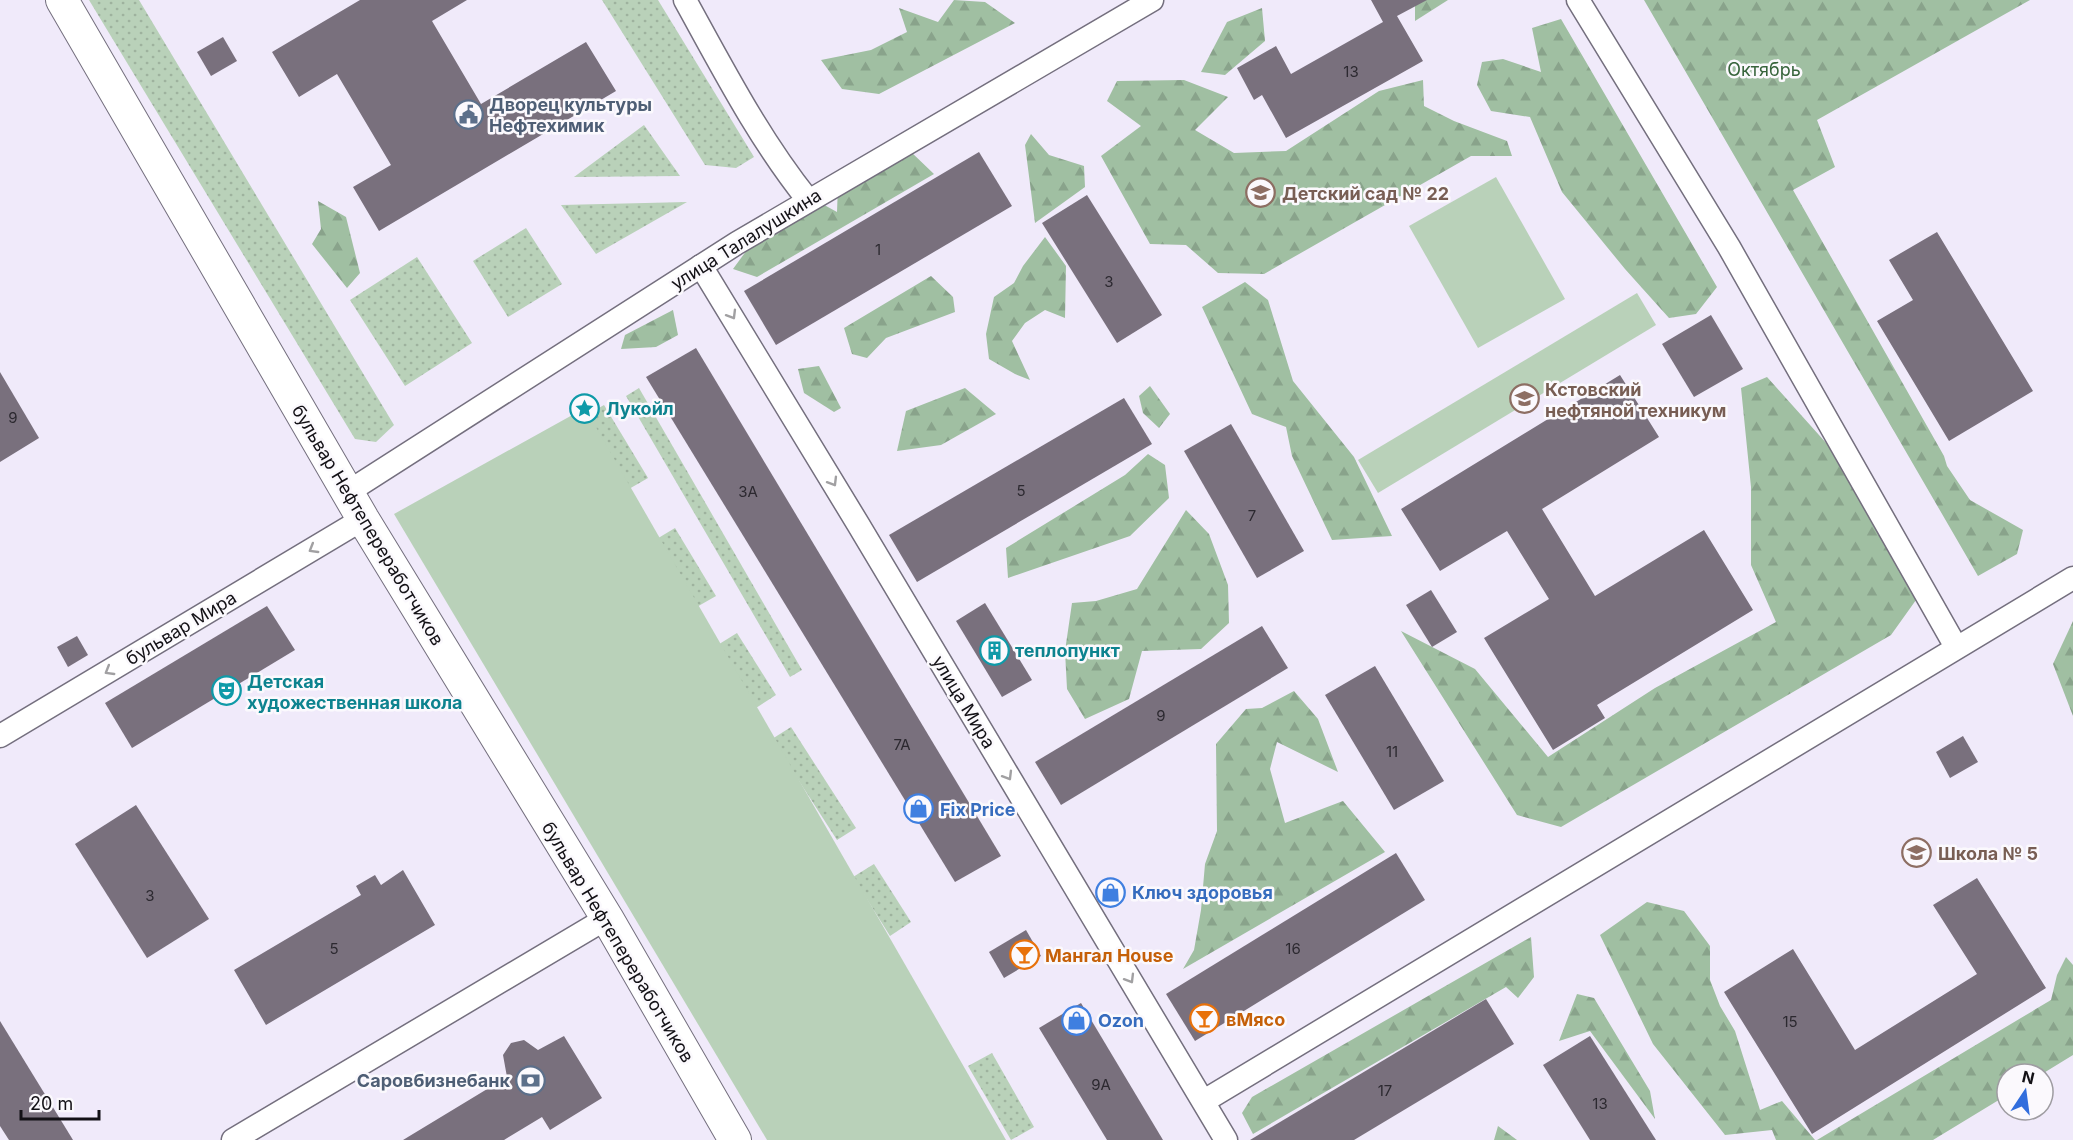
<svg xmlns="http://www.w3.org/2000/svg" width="2073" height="1140" font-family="Inter,sans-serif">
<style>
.grass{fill:url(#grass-dots)}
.forest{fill:url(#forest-firs)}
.park{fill:#b9d1b9}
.building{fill:#79707d}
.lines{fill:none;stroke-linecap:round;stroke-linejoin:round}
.street-casing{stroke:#746f7e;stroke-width:25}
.secondary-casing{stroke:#746f7e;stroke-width:34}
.street{stroke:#fff;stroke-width:22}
.secondary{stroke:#fff;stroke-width:32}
.oneway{stroke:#a1a0a2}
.labels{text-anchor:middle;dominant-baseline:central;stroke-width:5;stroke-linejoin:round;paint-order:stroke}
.number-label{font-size:15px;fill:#2c2930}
.park-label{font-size:18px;fill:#37643b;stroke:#fbf9fd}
.service-label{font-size:18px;font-weight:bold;fill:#4e5e75;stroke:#fbf9fd;text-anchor:start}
.education-label{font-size:18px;font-weight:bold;fill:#785e54;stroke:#fbf9fd;text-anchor:start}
.street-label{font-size:18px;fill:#131116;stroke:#fbf9fd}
.culture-label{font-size:18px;font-weight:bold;fill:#0d838f;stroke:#fbf9fd;text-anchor:start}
.shop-label{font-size:18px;font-weight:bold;fill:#366cbe;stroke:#fbf9fd;text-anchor:start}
.food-label{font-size:18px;font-weight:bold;fill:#c56008;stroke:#fbf9fd;text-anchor:start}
</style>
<defs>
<pattern id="grass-dots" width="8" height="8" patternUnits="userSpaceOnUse" patternTransform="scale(1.5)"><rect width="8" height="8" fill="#b9d1b9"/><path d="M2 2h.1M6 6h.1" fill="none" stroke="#9eb29e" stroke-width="1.8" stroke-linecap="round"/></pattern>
<pattern id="forest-firs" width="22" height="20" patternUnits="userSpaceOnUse" patternTransform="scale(1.5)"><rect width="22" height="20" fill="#a0bfa2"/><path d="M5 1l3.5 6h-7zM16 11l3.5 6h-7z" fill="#89a38b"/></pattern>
</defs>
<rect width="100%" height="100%" fill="#f0eafa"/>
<!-- grass -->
<g class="grass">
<polygon points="89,0 139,0 394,425 376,442 355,439"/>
<polygon points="602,0 658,0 754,157 736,168 705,165"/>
<polygon points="644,125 680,176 574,177"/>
<polygon points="687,202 596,254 561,205"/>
<polygon points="526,228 562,284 508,317 473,261"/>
<polygon points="417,257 472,343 405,386 350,300"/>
<polygon points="639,388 802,670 790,677 626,396"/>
<polygon points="604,405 648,478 622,493 578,420"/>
<polygon points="675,528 716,596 695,608 655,540"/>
<polygon points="737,633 776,695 756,708 716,646"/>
<polygon points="791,727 856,828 837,840 772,739"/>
<polygon points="874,864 911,922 890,936 853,877"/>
<polygon points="992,1053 1034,1127 1011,1140 968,1066"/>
</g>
<!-- forest -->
<g class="forest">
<polygon points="954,0 985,2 1015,23 879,94 842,89 821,60 871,50 907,32 899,8 938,22"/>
<polygon points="1415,0 1448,0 1415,21"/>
<polygon points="1644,0 2030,0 1817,120 1835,167 1793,190 1944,456 1947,466 1970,500 2023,530 2017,554 1978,576"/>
<polygon points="1262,8 1265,41 1225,75 1201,72 1227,22"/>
<polygon points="1561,19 1717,287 1696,314 1669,318 1625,269 1562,192 1530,117 1491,111 1477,85 1482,62 1503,59 1541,72 1532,28"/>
<polygon points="1184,80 1228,97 1195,130 1234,153 1286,151 1379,91 1423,80 1424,106 1454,121 1507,141 1512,156 1471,156 1264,274 1218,273 1186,245 1150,244 1101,156 1141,126 1107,101 1117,81"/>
<polygon points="1031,134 1049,155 1084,166 1085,187 1035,223 1025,145"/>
<polygon points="910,151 934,174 757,277 733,269 752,243 817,201 837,212 838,185"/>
<polygon points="318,201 346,217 360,273 347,288 312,244 321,229"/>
<polygon points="1045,237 1066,266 1065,318 1045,310 1025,323 1012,341 1030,380 1015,374 989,359 986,334 994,297 1014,283 1023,266"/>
<polygon points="931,276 953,297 955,312 886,338 867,358 852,354 844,328"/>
<polygon points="1245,282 1268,300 1293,381 1354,457 1392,536 1332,540 1292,456 1286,427 1252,414 1202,307"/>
<polygon points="673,310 678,335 656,347 621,349 625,335"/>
<polygon points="819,366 841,408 834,412 804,393 798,369"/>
<polygon points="1767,377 1836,454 1916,600 1891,635 1561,827 1517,815 1401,631 1475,669 1548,757 1655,688 1776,622 1751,565 1751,487 1741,388"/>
<polygon points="1150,386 1170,414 1159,428 1143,413 1139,396"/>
<polygon points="965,388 996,414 941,445 897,451 906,411"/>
<polygon points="1148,454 1165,465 1169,498 1130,536 1008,578 1006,548 1125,475"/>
<polygon points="1186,510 1209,534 1228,585 1229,623 1201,649 1142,651 1129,699 1085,719 1067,689 1065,651 1072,603 1096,601 1137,589"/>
<polygon points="2073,621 2073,716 2053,664"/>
<polygon points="1294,691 1318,719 1338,772 1277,742 1270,769 1285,823 1343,801 1385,852 1183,969 1194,950 1201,910 1205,864 1217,831 1216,744 1246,709 1262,708"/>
<polygon points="1647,902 1684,911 1710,946 1710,980 1720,1006 1735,1031 1760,1110 1782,1101 1815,1140 1776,1140 1772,1130 1725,1135 1653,1044 1600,935"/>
<polygon points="1531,937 1534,977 1518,998 1506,987 1253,1134 1242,1113 1252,1097"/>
<polygon points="2066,957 2073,965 2073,1055 2042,1074 2007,1074 2007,1095 1933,1140 1817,1140 2051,1000 2057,975"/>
<polygon points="1577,994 1594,998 1650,1091 1655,1119 1590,1031 1559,1041"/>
<polygon points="1498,1126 1517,1140 1494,1140"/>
</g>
<!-- park -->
<g class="park">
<polygon points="1496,177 1565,299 1478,348 1409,226"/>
<polygon points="1637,293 1656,325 1378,493 1358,460"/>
<polygon points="585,408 1006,1140 767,1140 394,514"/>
</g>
<!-- building -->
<g class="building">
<polygon points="360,0 467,0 432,21 481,104 586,42 616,91 379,231 353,187 391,165 337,74 299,97 272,52"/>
<polygon points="1371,0 1427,0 1397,16 1423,61 1286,138 1262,95 1254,100 1237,68 1276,46 1291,74 1383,22"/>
<polygon points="223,37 237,61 211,76 197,52"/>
<polygon points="979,152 1012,206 776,345 744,291"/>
<polygon points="1087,195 1162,315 1117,343 1042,223"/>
<polygon points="1937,232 2033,391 1949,441 1877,321 1913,300 1889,260"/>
<polygon points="1711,315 1743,369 1694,397 1662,344"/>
<polygon points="696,348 1001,856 955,882 646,377"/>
<polygon points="0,372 39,438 0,462"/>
<polygon points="1620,375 1659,437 1542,509 1595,596 1704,530 1753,610 1597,705 1605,718 1553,750 1484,638 1549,599 1507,531 1440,571 1401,509"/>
<polygon points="1124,398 1152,444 917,582 889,535"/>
<polygon points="1231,424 1304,551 1257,578 1184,451"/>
<polygon points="1431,590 1457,632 1432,647 1406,605"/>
<polygon points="985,603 1032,680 1002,697 956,621"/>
<polygon points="267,606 295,650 132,748 105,703"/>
<polygon points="1262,626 1288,668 1061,805 1035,762"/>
<polygon points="77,636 88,655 68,667 57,647"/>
<polygon points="1375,666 1444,781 1394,810 1325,695"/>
<polygon points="1963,736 1978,762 1950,778 1936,752"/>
<polygon points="136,805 209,919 147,958 75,844"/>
<polygon points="1396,853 1425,900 1195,1041 1166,994"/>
<polygon points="403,870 435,925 266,1025 234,970 361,895 356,886 375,875 381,885"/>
<polygon points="1977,878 2046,988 1812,1134 1724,992 1793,949 1855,1050 1977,974 1933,905"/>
<polygon points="1026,930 1041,956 1004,978 989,952"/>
<polygon points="1486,999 1514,1044 1354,1140 1250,1140"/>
<polygon points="1081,1003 1163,1140 1107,1140 1039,1028"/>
<polygon points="0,1021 73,1140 9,1140 0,1126"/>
<polygon points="564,1036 602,1098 550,1130 542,1117 504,1140 403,1140 507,1077 503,1055 511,1043 524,1040 538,1050"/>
<polygon points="1590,1036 1656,1140 1590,1140 1543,1065"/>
</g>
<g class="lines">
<defs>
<g id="street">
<path d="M 685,0 C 723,69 759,139 808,200"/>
<polyline points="1578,0 1729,247 1956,647"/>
<polyline points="701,266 858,524 1226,1140"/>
<polyline points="348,492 737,243 1152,0"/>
<polyline points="0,736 363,519"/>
<polyline points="1204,1101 2073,578"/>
<polyline points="233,1140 607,918"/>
</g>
<polyline id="secondary" points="62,0 363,519 607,918 735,1140"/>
</defs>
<!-- street casing -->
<use href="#street" class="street-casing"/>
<!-- secondary casing -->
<use href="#secondary" class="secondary-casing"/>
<!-- street -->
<use href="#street" class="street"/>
<!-- secondary -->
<use href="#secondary" class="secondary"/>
</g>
<!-- one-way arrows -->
<defs><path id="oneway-chevron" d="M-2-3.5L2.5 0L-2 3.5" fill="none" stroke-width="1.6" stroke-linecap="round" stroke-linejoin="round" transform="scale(1.5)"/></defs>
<g class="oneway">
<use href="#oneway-chevron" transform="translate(732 315) rotate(59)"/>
<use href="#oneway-chevron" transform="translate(833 482) rotate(59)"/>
<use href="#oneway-chevron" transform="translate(313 549) rotate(149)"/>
<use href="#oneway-chevron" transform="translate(109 671) rotate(149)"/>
<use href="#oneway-chevron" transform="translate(1008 776) rotate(59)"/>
<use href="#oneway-chevron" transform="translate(1130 979) rotate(59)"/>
</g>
<!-- icons -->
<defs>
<symbol id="civic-ring" viewBox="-11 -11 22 22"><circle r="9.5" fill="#fbf9fd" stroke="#5c6f8a" stroke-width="1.5"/><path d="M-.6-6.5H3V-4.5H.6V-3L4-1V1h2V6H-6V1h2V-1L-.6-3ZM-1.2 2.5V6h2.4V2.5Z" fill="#5c6f8a"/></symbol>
<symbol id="school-ring" viewBox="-11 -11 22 22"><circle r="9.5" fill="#fbf9fd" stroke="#8d6e63" stroke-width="1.5"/><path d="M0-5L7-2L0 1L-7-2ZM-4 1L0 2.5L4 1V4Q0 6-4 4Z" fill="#8d6e63"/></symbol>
<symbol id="university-ring" viewBox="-11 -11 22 22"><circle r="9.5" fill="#fbf9fd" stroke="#8d6e63" stroke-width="1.5"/><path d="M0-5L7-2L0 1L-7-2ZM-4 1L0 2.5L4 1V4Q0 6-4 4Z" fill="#8d6e63"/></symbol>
<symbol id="sight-ring" viewBox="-11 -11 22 22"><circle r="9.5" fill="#fbf9fd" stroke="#0f9aa8" stroke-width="1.5"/><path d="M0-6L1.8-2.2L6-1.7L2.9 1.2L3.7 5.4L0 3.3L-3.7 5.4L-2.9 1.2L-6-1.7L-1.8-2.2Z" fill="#0f9aa8"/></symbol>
<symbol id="building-ring" viewBox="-11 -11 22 22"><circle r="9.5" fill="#fbf9fd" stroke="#0f9aa8" stroke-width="1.5"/><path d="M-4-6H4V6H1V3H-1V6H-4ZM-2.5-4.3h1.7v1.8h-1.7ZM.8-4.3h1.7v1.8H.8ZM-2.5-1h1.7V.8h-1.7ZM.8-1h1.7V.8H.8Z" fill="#0f9aa8"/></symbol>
<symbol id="theatre-ring" viewBox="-11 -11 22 22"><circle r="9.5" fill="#fbf9fd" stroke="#0f9aa8" stroke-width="1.5"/><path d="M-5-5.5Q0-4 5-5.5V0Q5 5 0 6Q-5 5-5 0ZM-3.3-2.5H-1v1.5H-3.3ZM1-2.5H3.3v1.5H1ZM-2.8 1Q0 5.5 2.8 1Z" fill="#0f9aa8"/></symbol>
<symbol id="shop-ring" viewBox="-11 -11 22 22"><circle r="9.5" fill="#fbf9fd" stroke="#3f7fe0" stroke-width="1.5"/><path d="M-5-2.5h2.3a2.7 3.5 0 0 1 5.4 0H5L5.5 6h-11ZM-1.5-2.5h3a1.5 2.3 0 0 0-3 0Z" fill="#3f7fe0"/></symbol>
<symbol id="bar-ring" viewBox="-11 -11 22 22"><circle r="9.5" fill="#fbf9fd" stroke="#e8710a" stroke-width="1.5"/><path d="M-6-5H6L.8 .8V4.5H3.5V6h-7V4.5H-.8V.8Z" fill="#e8710a"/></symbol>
<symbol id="bank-ring" viewBox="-11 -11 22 22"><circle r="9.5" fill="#fbf9fd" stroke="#5c6f8a" stroke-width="1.5"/><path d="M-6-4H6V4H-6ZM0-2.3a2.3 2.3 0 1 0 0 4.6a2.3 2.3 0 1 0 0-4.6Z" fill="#5c6f8a"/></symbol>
</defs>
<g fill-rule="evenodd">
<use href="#civic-ring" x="452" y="98" width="33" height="33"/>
<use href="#school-ring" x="1244" y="176" width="33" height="33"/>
<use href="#university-ring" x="1508" y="382" width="33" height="33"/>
<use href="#sight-ring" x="568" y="392" width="33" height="33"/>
<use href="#building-ring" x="978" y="634" width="33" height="33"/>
<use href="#theatre-ring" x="210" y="674" width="33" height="33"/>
<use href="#shop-ring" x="902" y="792" width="33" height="33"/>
<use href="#school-ring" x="1900" y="836" width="33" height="33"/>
<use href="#shop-ring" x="1094" y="876" width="33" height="33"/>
<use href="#bar-ring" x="1008" y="938" width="33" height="33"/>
<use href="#bar-ring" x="1188" y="1002" width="33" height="33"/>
<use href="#shop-ring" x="1060" y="1004" width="33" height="33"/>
<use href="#bank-ring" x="514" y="1064" width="33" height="33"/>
</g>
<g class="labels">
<!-- number labels -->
<g class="number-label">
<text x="1351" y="71">13</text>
<text x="878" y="249">1</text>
<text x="1109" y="281">3</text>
<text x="13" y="417">9</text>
<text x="1021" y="490">5</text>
<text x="748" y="491">3А</text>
<text x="1252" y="515">7</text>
<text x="1161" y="715">9</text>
<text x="902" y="744">7А</text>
<text x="1392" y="751">11</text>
<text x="150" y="895">3</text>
<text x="334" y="948">5</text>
<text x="1293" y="948">16</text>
<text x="1790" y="1021">15</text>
<text x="1101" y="1084">9А</text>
<text x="1385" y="1090">17</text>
<text x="1600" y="1103">13</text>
</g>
<!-- park labels -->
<g class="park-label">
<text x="1764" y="69">Октябрь</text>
</g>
<!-- service labels -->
<g class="service-label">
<text x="489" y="104">Дворец культуры<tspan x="489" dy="21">Нефтехимик</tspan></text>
<text x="510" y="1080" text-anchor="end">Саровбизнебанк</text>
</g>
<!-- education labels -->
<g class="education-label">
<text x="1282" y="193">Детский сад № 22</text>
<text x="1545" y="389">Кстовский<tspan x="1545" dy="21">нефтяной техникум</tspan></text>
<text x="1938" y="853">Школа № 5</text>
</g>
<!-- street labels -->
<g class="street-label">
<text transform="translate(746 239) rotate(-32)">улица Талалушкина</text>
<text transform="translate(368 525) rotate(59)">бульвар Нефтепереработчиков</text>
<text transform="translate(181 628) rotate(-31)">бульвар Мира</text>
<text transform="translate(964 702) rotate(59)">улица Мира</text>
<text transform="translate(618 942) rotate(59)">бульвар Нефтепереработчиков</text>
</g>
<!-- culture labels -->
<g class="culture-label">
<text x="606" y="408">Лукойл</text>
<text x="1015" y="650">теплопункт</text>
<text x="247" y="681">Детская<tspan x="247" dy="21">художественная школа</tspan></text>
</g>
<!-- shop labels -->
<g class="shop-label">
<text x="940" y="809">Fix Price</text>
<text x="1132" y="892">Ключ здоровья</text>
<text x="1098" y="1020">Ozon</text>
</g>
<!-- food labels -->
<g class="food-label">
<text x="1045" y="955">Мангал House</text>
<text x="1226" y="1019">вМясо</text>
</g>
</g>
<!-- north arrow -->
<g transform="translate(2025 1092) rotate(13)"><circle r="28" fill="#fbf9fd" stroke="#9e9ca1" stroke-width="1.5"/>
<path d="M0-4.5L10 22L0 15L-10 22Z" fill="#326edd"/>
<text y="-9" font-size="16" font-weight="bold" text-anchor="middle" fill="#131116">N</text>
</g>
<!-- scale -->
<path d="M21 1110v9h78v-9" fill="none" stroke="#131116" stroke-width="3"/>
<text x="30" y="1110" font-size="18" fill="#131116" stroke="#fbf9fd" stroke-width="4.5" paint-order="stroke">20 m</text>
</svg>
